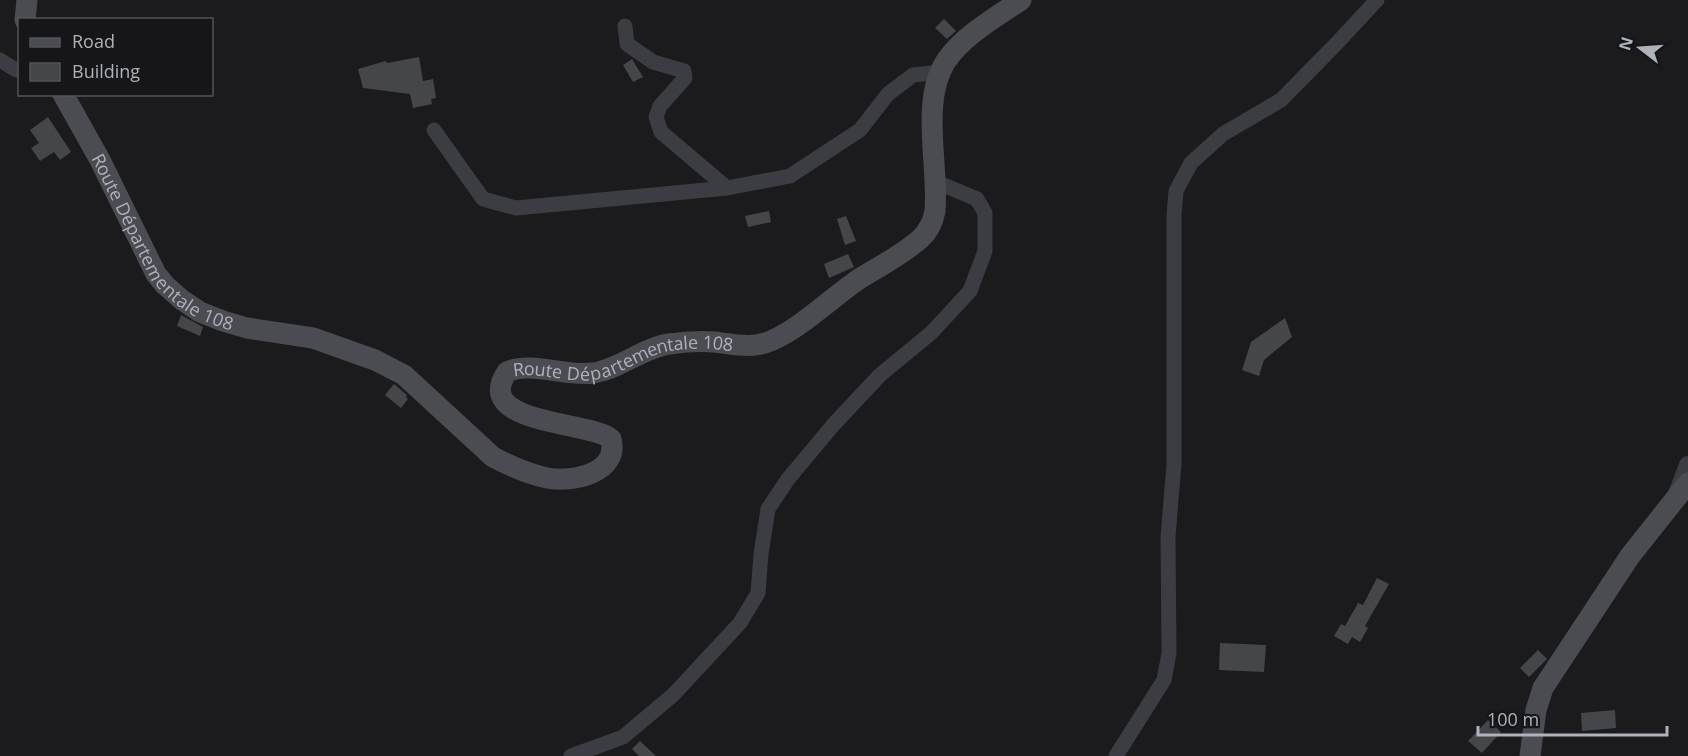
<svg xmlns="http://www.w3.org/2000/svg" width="1688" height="756" font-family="'Open Sans',sans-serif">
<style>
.building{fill:#45464a}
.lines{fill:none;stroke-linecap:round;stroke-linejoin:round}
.minor{stroke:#3c3d42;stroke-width:15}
.tertiary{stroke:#3c3d42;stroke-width:18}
.secondary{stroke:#4a4c52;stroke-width:21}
.labels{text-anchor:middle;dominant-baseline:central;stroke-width:5;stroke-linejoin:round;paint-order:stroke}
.street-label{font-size:18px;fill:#aeb2bb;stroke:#161618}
</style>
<rect width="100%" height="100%" fill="#1b1b1d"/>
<!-- building -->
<g class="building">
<polygon points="944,19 956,31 947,39 935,28"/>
<polygon points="419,57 423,81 433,79 436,98 431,99 432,104 413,108 410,94 363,88 358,69 386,61 387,63"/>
<polygon points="632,59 643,77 633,82 623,65"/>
<polygon points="48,117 71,152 60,160 54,152 40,161 31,148 39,143 30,130"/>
<polygon points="769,211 771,222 748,227 745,216"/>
<polygon points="846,216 856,241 845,245 837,219"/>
<polygon points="848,254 854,267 829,278 824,264"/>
<polygon points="181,315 203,327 200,336 177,326"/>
<polygon points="1285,318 1292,337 1264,360 1259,376 1242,370 1251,342"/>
<polygon points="394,384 407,395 406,397 408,399 401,408 385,395"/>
<polygon points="1377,578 1389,584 1365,626 1368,628 1360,642 1352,637 1348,644 1334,636 1341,624 1345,626 1358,603 1363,605"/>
<polygon points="1220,643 1266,645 1264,672 1219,670"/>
<polygon points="1538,650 1547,659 1529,677 1520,668"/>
<polygon points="1615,710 1616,728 1582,731 1581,713"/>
<polygon points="1488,720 1501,732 1482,753 1468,741"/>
<polygon points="640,741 656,756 639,756 632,749"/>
</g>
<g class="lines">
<!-- minor -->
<g class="minor">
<polyline points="625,26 627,44 653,62 684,71 685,78 660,106 656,117 661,132 727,188"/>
<polyline points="0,60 16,70 20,70"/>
<polyline points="434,130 483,199 516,208 727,188 790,176 860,130 888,94 913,75 941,72"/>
<polyline points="571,756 623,737 673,695 740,623 758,593 761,554 768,509 788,479 834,424 880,375 931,333 970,291 985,251 985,213 977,199 936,182"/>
<polyline points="1116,756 1164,680 1169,653 1168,537 1174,464 1174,215 1176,191 1191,163 1223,134 1281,100 1337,43 1377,0"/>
</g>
<!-- tertiary -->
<polyline class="tertiary" points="1677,494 1688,465"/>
<!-- secondary -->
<g class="secondary">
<polyline points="25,20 27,0"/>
<path id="s1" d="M 63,94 L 100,160 L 156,274 L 165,285 L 182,300 L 200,312 L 223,321 L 247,328 L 313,338 L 375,360 L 404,375 L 493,457 C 510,466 528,474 547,478 C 572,483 620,473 611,439 C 591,421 471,425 507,372 C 530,361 567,377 593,373 C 620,369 642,348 669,344 C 683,342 701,341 715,342 C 731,344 749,348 765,343 C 796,333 831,298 859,279 C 880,266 902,255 920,239 C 929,231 933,222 935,211 C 939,166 920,101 946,61 C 964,35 996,17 1021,0"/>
<polyline points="1530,756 1536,710 1543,688 1630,556 1688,483"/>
</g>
</g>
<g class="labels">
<!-- street labels -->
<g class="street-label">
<text stroke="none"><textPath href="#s1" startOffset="183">Route Départementale 108</textPath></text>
<text stroke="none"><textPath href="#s1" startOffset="1010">Route Départementale 108</textPath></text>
</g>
</g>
<!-- legend -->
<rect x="18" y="18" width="195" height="78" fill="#161618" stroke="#535459" stroke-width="1.5"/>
<rect x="30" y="38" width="30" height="9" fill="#4a4c52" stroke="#535459" stroke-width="1.5"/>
<text x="72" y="48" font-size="18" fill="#aeb2bb">Road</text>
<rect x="30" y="63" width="30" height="18" fill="#45464a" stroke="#535459" stroke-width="1.5"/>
<text x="72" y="78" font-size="18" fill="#aeb2bb">Building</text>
<!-- north arrow -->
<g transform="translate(1640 48) rotate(287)" stroke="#161618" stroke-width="4.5" paint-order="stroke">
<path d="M0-4.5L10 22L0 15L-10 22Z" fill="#aeb2bb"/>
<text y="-9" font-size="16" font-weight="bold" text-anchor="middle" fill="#aeb2bb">N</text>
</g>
<!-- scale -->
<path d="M1478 726v9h189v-9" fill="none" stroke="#aeb2bb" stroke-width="3"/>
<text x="1487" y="726" font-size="18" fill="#aeb2bb" stroke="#161618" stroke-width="4.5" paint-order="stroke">100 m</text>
</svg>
